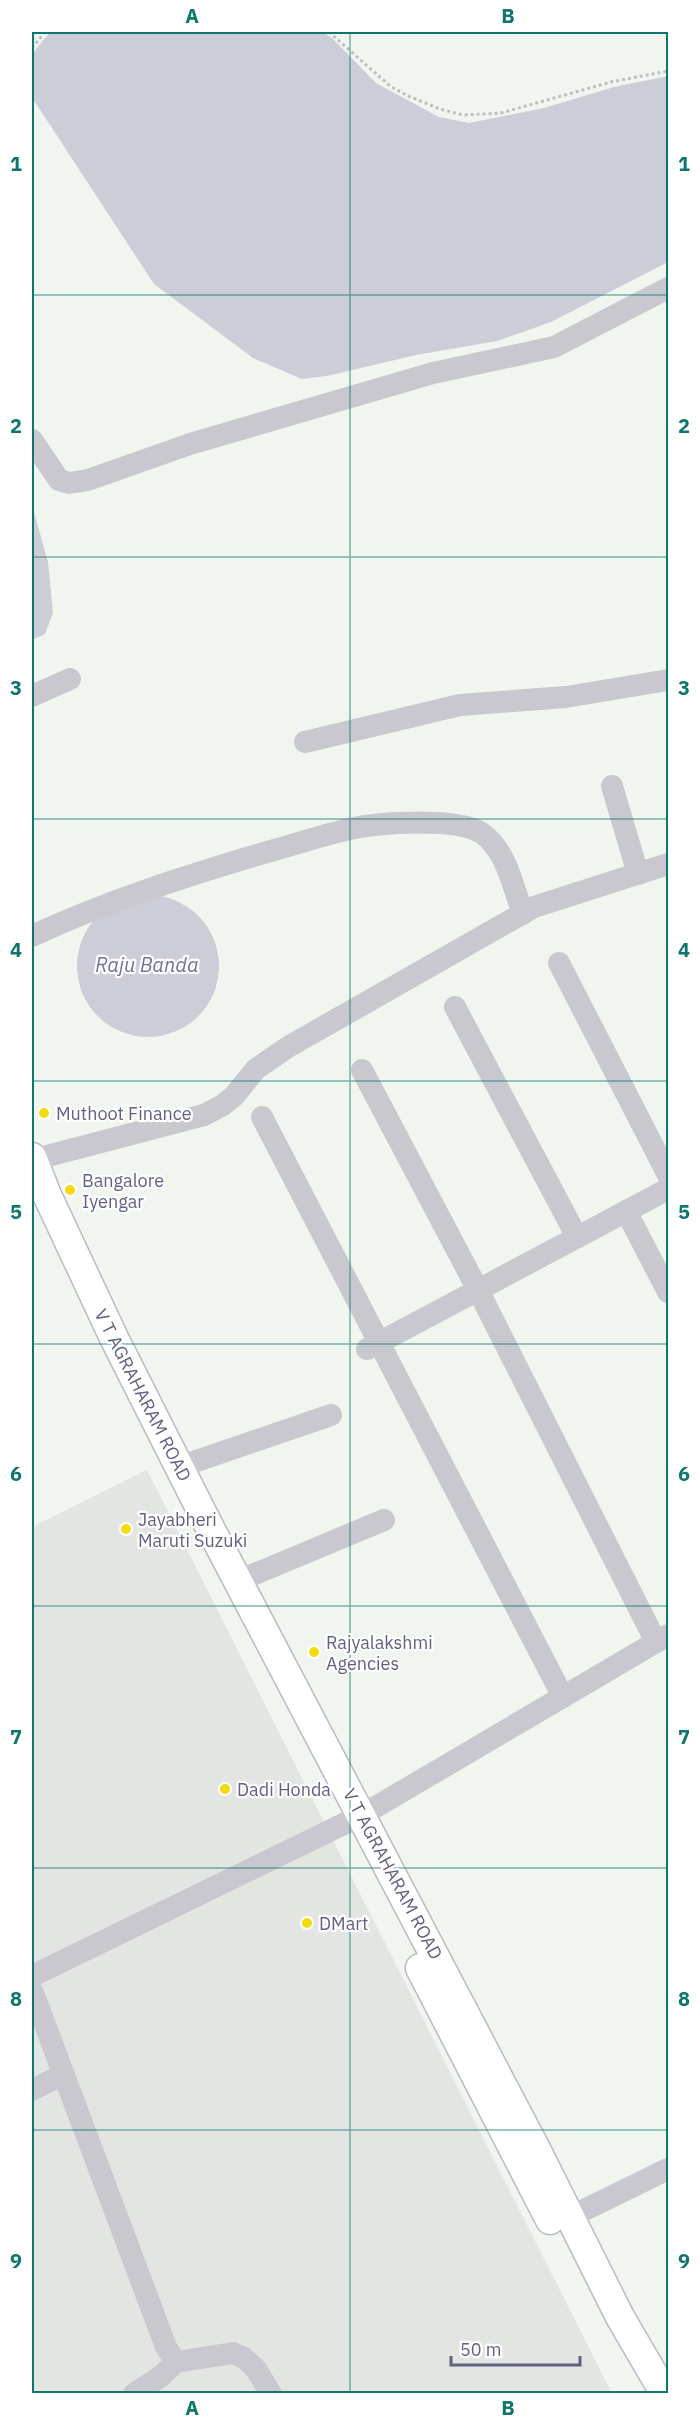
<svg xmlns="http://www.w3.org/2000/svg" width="700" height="2425" font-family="'IBM Plex Sans',sans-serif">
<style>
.built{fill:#e3e5e3}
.water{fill:#cccdd7}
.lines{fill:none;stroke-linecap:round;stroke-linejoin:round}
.major-casing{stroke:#bbbac1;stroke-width:31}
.path{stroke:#bfbec2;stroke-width:3;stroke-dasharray:3 3;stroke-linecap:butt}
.minor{stroke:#c9c8ce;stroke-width:22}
.major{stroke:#fff;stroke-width:28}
.grid{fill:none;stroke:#0f766e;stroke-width:1.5;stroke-opacity:0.55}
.poi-dot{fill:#f4da11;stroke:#fff;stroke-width:2}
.labels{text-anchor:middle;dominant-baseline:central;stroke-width:4.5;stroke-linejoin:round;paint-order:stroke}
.poi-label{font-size:18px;fill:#646084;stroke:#fff;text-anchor:start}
.street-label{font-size:18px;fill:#646084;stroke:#fff}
.water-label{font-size:20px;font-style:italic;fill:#6e729e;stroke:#fff}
.neatline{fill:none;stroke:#0f766e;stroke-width:2}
.grid-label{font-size:20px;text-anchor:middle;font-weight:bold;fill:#0f766e}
</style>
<rect width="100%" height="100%" fill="#f1f5f0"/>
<!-- built -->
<polygon class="built" points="147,1470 611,2392 608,2394 32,2394 32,1527"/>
<!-- water -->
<g class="water">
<polygon points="50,32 323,32 333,39 376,83 439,117 469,123 544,108 614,87 668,76 668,262 551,322 497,341 416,355 327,376 302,379 253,358 154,284 33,99 32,54"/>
<polygon points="32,505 48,562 53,613 45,634 32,640"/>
<circle cx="148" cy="966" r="71"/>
</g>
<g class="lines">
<defs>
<g id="major">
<polyline points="32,1157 47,1195 114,1338 210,1528 537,2151 620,2317 665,2394"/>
<polyline points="420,1968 550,2220"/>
</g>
</defs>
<!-- major casing -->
<use href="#major" class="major-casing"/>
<!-- path -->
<g class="path">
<polyline points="329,32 390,86 408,96 440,109 463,115 501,113 611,82 668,71"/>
<polyline points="32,48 45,32"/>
</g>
<!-- minor -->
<g class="minor">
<polyline points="32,440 59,480 69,483 88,480 190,444 433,373 554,347 668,288"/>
<polyline points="32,696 70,679"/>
<polyline points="305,742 460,705 566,697 668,680"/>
<polyline points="612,786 638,874"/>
<path d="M 32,936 C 107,901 186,876 267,852 C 294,845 322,835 350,829 C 378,822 460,817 483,834 C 507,852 513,887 523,914"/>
<polyline points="559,963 668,1175"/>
<polyline points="455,1007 577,1237"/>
<polyline points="362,1070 478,1290 656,1642"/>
<polyline points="262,1117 563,1697"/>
<polyline points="32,1160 204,1115 223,1105 234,1096 256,1069 288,1047 534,907 668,864"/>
<polyline points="626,1211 668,1292"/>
<polyline points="367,1349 668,1189"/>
<polyline points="179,1467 331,1415"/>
<polyline points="238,1581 384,1520"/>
<polyline points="32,1976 362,1815 668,1635"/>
<polyline points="32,1990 166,2347 176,2362"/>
<polyline points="32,2090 62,2075"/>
<polyline points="570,2217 668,2169"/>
<polyline points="134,2394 160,2377 176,2362 233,2353 244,2358 256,2369 271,2394"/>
</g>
<!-- major -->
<use href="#major" class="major"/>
</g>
<!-- grid -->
<path class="grid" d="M 350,32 L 350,2394M 32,295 L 668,295M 32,557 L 668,557M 32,819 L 668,819M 32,1081 L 668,1081M 32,1344 L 668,1344M 32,1606 L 668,1606M 32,1868 L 668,1868M 32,2130 L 668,2130"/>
<!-- markers -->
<g class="poi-dot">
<circle cx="44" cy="1113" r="6"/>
<circle cx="70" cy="1190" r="6"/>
<circle cx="126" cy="1529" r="6"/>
<circle cx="314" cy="1652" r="6"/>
<circle cx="225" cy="1789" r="6"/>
<circle cx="307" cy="1923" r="6"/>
</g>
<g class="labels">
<!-- poi labels -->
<g class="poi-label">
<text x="56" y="1113">Muthoot Finance</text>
<text x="82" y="1180">Bangalore<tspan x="82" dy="21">Iyengar</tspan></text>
<text x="138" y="1519">Jayabheri<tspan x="138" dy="21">Maruti Suzuki</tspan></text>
<text x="326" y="1642">Rajyalakshmi<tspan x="326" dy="21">Agencies</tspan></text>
<text x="237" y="1789">Dadi Honda</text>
<text x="319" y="1923">DMart</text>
</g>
<!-- street labels -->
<g class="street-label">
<text transform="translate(143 1395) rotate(63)">V T AGRAHARAM ROAD</text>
<text transform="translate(393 1874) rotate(62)">V T AGRAHARAM ROAD</text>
</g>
<!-- water labels -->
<g class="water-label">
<text x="147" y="964">Raju Banda</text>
</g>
</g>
<!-- border -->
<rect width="700" height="2425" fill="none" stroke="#ffffff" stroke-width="66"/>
<!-- scale -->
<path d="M451 2356v9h129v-9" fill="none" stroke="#646084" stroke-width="3"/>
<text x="460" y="2356" font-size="18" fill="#646084" stroke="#ffffff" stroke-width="4.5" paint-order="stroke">50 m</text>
<rect x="33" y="33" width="634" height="2359" class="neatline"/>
<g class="grid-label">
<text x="192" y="23">A</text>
<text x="508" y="23">B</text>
<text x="16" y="171">1</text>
<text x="684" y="171">1</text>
<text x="16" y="433">2</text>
<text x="684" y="433">2</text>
<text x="16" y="695">3</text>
<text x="684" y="695">3</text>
<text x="16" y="957">4</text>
<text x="684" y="957">4</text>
<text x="16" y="1219">5</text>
<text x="684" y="1219">5</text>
<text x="16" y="1481">6</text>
<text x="684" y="1481">6</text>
<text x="16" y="1744">7</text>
<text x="684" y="1744">7</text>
<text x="16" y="2006">8</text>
<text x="684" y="2006">8</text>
<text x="16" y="2268">9</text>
<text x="684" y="2268">9</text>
<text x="192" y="2415">A</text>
<text x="508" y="2415">B</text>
</g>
</svg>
